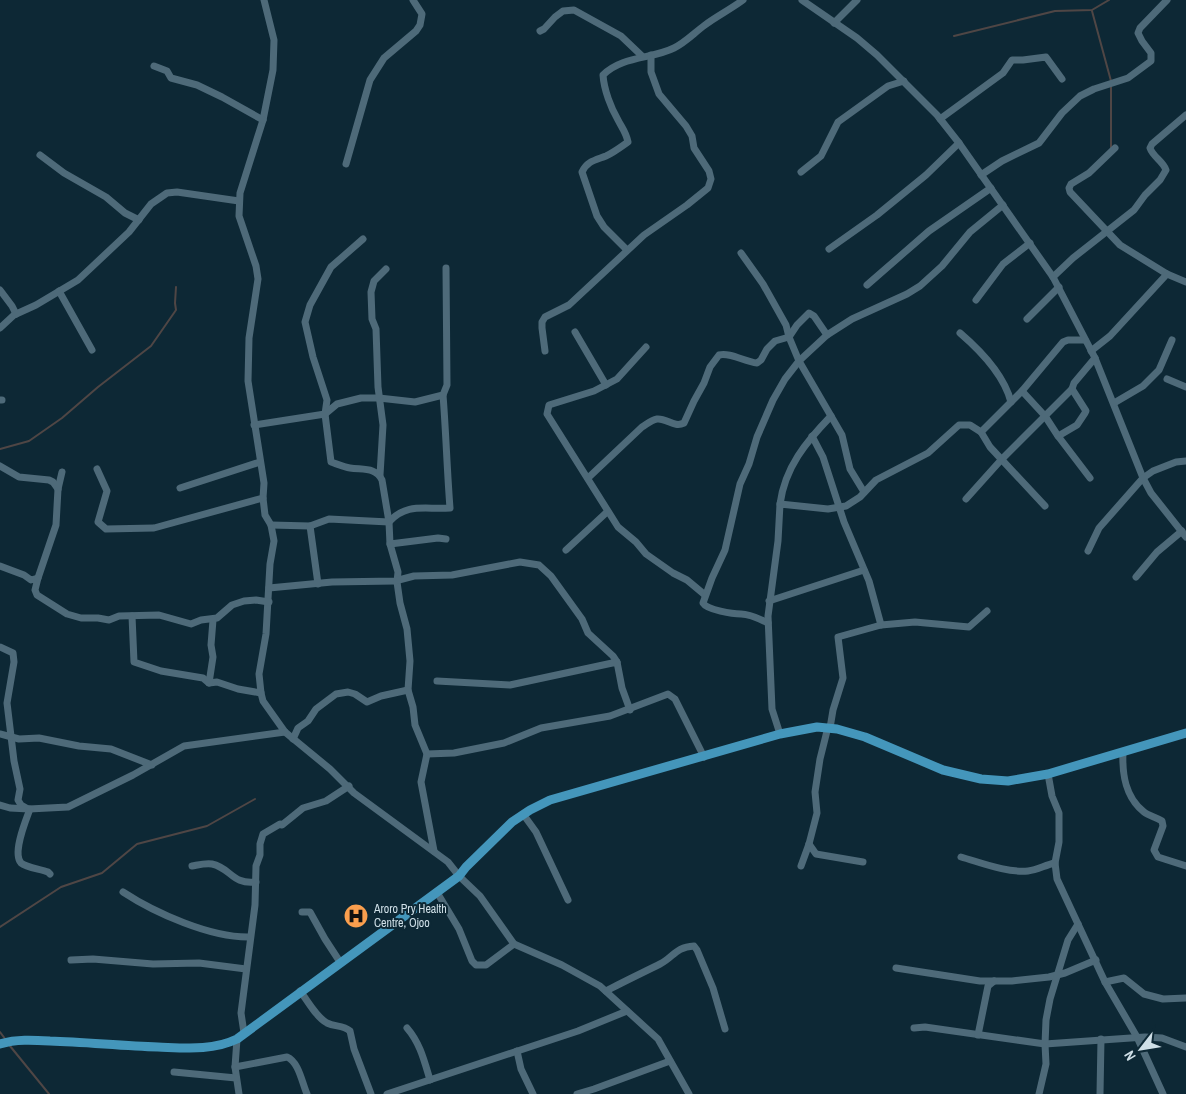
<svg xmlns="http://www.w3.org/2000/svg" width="1186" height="1094" font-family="'Archivo Narrow',sans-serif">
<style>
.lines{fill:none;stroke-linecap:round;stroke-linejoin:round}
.stream{stroke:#4f4645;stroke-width:2}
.minor{stroke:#4e6a79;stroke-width:7}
.major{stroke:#4496bb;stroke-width:9}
.labels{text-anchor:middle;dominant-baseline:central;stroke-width:4;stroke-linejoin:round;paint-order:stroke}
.poi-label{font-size:12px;fill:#cfdfe7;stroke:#0d2835;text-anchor:start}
</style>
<rect width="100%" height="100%" fill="#0d2835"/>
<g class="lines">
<!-- stream -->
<g class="stream">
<polyline points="1092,11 1111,81"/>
<polyline points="954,36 1055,11 1092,10 1109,0"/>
<polyline points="1111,149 1111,86"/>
<polyline points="0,449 29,441 62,418 98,387 151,346 176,310 175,303 176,287"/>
<polyline points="0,927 61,887 102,873 137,844 207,826 255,799"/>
<polyline points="0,1032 6,1040"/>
<polyline points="10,1046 49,1094"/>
</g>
<!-- minor -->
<g class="minor">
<polyline points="264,0 274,40 273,70 263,120 240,193 239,216 256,266 258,279 249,338 248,381 264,483 263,498 265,515 271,525 274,541 270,564 266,634 259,674 261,693 263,701 285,732 330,769 354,793 448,862 459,876 480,896 514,944 562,965 600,986 658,1039 689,1094"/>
<polyline points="802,0 857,38 877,55 937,115 959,143 1053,277 1095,358 1143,478 1151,493 1186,537"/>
<polyline points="834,23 857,0"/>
<polyline points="540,31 544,29 555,17 563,11 574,10 621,36 642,56"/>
<polyline points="154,66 167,71 171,78 197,85 222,97 263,120"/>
<polyline points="940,119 1003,73 1012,60 1023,60 1046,57 1062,79"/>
<polyline points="1115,148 1089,173 1071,184 1069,188 1070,192 1120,245 1167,274 1186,282"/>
<polyline points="40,155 64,173 106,197 125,213 139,220"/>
<polyline points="346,164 370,80 384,58 416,31 420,25 422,14 413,0"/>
<polyline points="801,172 821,156 838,122 888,86 904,81"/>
<polyline points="981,175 1002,161 1039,143 1062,113 1080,96 1094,89 1128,78 1151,61 1151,53 1142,41 1138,33 1140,28 1167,0"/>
<path d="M 363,239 L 331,267 L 310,305 L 305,322 L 313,357 L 327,400 L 325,414 L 331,462 C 337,464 344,467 350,468 C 363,470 376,467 382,480 L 389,522 L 390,544 L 398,572 L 397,582 L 400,603 L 407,629 L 410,661 L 408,690 L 413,707 L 415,725 L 427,754 L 421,782 L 434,851"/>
<polyline points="829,249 877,215 926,175 959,143"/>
<path d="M 627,250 L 604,227 L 597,216 L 582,172 C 587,161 596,160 606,156 C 613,153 621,147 628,142 C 626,132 622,128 618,120 C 611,108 604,90 603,75 C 622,56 652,59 674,48 C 686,42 694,33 705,25 C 717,16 731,9 743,0"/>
<polyline points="741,253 763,284 786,325 789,337 799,361 842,435 850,469 864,492"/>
<path d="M 1053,277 L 1073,258 L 1134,210 L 1145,195 L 1160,180 L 1166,170 C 1163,161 1153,157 1150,148 L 1152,144 L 1186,115"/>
<polyline points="867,285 929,231 991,188"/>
<polyline points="0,290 12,306 16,314"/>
<polyline points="59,291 92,350"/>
<polyline points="976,300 1003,264 1030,243"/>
<polyline points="1027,319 1059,287"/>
<polyline points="0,328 14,315 36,305 78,280 129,232 151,204 167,193 177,192 239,201"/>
<polyline points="575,332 606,385"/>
<path d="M 960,333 C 981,351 1004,375 1011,402"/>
<polyline points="646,347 617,379 594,391 549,405 547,414 618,527 636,542 646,554 673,573 687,580 705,595"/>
<polyline points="545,351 542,328 542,322 545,317 569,305 644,235 687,205 708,188 711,179 709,171 694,148 692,136 686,126 659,94 651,72 651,55"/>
<polyline points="1091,351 1110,336 1167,274"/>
<polyline points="1167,379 1186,387"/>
<polyline points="1022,391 1045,416 1058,436 1060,435 1077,425 1085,413 1086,411 1072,389 1074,383 1095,358"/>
<polyline points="0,400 2,400"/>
<polyline points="1114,403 1143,386 1159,370 1172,340"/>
<polyline points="254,425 325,414 337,404 361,398 379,398 415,402 443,395 447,385 446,268"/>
<polyline points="981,432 990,447 1045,506"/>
<polyline points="812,436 823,457 844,522 869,581 881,625"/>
<polyline points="1058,436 1090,478"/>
<polyline points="0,466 19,477 49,480 53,482 58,489"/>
<polyline points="97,469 107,491 98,522 106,529 154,528 263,498"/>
<polyline points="380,475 383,425 378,387 376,329 372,319 371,292 374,281 386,269"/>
<path d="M 588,478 L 642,427 C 647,424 651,420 657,419 C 667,418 674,428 684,423 L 694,401 L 704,383 L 710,367 L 719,355 C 730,352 745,362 757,363 L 761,360 L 767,349 L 775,341 L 789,337 L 797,325 L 809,313 L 814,316 L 827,335"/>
<polyline points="180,488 260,462"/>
<polyline points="966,499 1001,460 1072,389"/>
<path d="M 780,504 C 785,467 806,442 831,416"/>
<path d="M 271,525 L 310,526 L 329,519 L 389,522 C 407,502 426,510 450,508 C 447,470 446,433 443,395"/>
<polyline points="310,526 318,584"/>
<polyline points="390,544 438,538 446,539"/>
<polyline points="566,550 607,512"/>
<polyline points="1088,551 1099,528 1143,478 1153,471 1176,462 1186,461"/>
<polyline points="0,566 24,575 31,580 38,578 35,590 37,595 67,614 81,618 98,618 109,620 119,616 159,615 191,624 201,620 217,618 232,605 244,601 256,600 269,602"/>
<polyline points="1136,577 1157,552 1182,531"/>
<polyline points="38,578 56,525 58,489 62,472"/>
<polyline points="269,588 332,582 395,581 414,576 452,575 520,562 539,565 551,576 582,619 588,633 613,656 617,662"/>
<polyline points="769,601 864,570"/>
<polyline points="132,616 134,662 161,671 203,678 209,683 217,682 238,689 261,693"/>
<path d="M 768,623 C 762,620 748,614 741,614 C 733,614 707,610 703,603 L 712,578 L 725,550 L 740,484 L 749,464 L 757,437 L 773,400 L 785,379 L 799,361 L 827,335 L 852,319 L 907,294 L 920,286 L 942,266 L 970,232 L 1003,205"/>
<polyline points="0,647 13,653 14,662 7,703 14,761 20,789 18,800 21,805 28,809"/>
<polyline points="437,681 510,685 617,662 622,688 630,710"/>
<polyline points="209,683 213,657 211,645 213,620"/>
<polyline points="830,728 833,710 843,678 838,637 881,625 915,622 969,627 987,611"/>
<polyline points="0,734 19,739 39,738 79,746 111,749 152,765"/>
<polyline points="780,734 772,709 768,616 778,541 780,504 828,509 846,506 860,497 876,480 928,453 959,425 970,425 981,432 1022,391 1063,342 1068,340 1085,340"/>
<polyline points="293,739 298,728 308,721 316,709 336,694 348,692 355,694 367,702 381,696 408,690"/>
<path d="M 1123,752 C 1122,774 1125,797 1144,812 C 1149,816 1156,817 1162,821 L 1163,826 L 1154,850 L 1158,857 L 1186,866"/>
<polyline points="427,754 454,753 504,743 541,728 610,716 668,694 675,699 704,757"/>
<polyline points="1048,774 1052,796 1059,813 1059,842 1055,863 1057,879 1105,982 1137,1037 1163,1094"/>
<polyline points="0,805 10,808 29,809 68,807 133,775 184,746 285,732"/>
<path d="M 30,809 C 26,820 12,853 21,863 C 27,868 41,869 48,872 L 50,874"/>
<polyline points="523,814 536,832 568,900"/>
<polyline points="809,844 816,854 863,862"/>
<path d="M 961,857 C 982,863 1007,873 1028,871 C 1038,870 1045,865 1055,863"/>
<path d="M 192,866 C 198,865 205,863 212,864 C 231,868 232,885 256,882"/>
<polyline points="801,866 809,844 817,813 815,792 820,759 828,727"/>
<path d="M 123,892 C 155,913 211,938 250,937"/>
<polyline points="435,893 438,894 459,929 472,961 476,965 486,965 514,944"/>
<polyline points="302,912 310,912 325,939 340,962"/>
<polyline points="71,960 93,959 153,964 199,963 246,969"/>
<polyline points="896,968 980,981 1012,981 1049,977 1065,973 1096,960"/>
<polyline points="1105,982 1124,978 1144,994 1163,999 1186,998"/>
<path d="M 300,991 C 308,1001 316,1017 327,1023 C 335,1027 343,1025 350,1031 L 354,1049 L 371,1094"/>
<path d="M 606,991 C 623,982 642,973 660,964 C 674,957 675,947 694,946 L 697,950 L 713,988 L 725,1029"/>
<path d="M 407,1028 C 420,1043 424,1060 430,1080"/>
<polyline points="914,1028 925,1027 1045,1044 1145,1037 1162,1038 1186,1047"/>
<polyline points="244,1033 241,1013 255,905 256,866 260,855 260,844 263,834 280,824 282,825 303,808 326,801 349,786"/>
<polyline points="978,1035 988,986 994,981"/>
<polyline points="237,1039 235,1067 239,1094"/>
<polyline points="517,1051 521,1069 533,1094"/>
<path d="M 235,1067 L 287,1057 C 299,1062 302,1083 307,1094"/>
<polyline points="174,1072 236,1078"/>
<polyline points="387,1094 578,1031 627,1011"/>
<polyline points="577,1094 594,1089 670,1061"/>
<polyline points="1039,1094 1046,1064 1045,1044 1046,1020 1050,999 1068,940 1078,924"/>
<polyline points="1100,1094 1101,1039"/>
</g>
<!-- major -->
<path class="major" d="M 0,1044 C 16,1039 33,1040 50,1041 C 86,1042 122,1046 158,1047 C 185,1048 212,1051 237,1039 L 459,876 L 466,867 L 512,822 L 530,810 L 550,800 L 780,734 L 817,727 L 837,729 L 865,737 L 943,770 L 981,779 L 1008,781 L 1048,774 L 1186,733"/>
</g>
<!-- icons -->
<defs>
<symbol id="hospital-disc" viewBox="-11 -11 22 22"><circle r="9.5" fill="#fa9f4e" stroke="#0d2835"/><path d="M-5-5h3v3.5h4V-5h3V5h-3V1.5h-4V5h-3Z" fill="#111"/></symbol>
</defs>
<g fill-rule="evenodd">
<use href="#hospital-disc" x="342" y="902" width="28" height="28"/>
</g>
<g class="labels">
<!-- poi labels -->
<g class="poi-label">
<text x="374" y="909">Aroro Pry Health<tspan x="374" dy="14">Centre, Ojoo</tspan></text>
</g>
</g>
<!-- north arrow -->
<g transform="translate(1141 1049) rotate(239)" stroke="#0d2835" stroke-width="4" paint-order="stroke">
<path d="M0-4L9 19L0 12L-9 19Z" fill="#cfdfe7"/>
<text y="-8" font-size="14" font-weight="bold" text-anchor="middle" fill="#cfdfe7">N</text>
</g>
</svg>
